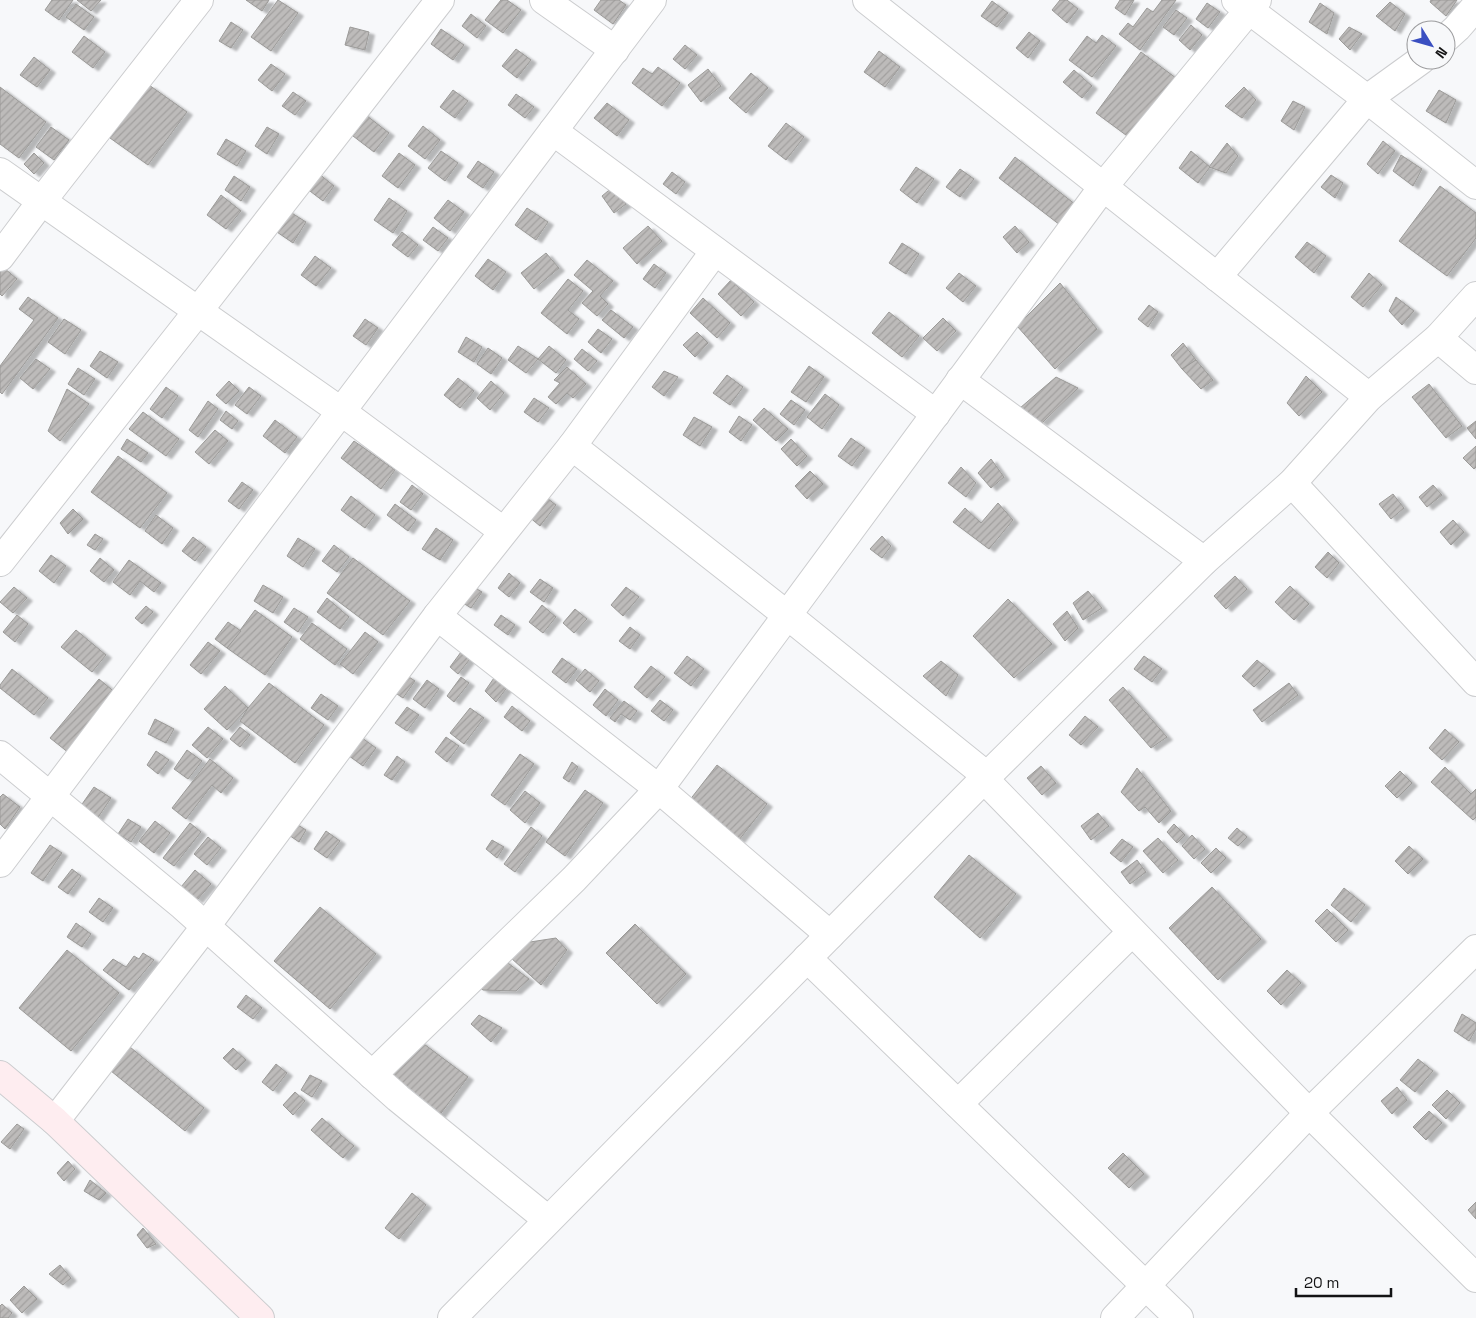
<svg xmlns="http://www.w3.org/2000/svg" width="1476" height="1318" font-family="'Space Grotesk',sans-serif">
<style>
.building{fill:url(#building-hatch);stroke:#9b9a98;filter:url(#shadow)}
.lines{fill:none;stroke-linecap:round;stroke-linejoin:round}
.street-casing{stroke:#cccdcf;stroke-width:30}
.secondary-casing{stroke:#cccdcf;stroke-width:30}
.street{stroke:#fff;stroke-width:28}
.secondary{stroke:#feedf0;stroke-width:28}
</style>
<defs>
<pattern id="building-hatch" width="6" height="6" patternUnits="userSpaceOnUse" patternTransform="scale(1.25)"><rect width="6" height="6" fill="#bdbbba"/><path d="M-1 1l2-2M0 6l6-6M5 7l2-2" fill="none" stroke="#a2a09f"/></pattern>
<filter id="shadow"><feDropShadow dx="5.5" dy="3" stdDeviation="1" flood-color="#0004"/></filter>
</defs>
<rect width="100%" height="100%" fill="#f7f8fa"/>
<!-- building -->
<g class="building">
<polygon points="52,0 73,0 59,20 45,10"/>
<polygon points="77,0 101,0 91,11"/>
<polygon points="246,0 269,0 262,11"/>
<polygon points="278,0 298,13 271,51 251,37"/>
<polygon points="501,0 507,0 521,10 503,33 485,20"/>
<polygon points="601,0 619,0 626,5 613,24 594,10"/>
<polygon points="1060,0 1067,0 1078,9 1067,23 1052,10"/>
<polygon points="1120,0 1134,0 1125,15 1115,8"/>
<polygon points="1162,0 1176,0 1140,50 1119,34 1128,23 1133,27 1147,8 1153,12"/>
<polygon points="1431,0 1457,0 1446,16 1430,2"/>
<polygon points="992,1 1008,13 997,27 981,16"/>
<polygon points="1390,2 1405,14 1395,31 1376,16"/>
<polygon points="1207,3 1220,12 1208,28 1196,19"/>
<polygon points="1320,3 1334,13 1327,34 1309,22"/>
<polygon points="76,4 94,17 84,30 66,17"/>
<polygon points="1176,10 1187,18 1174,35 1163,27"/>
<polygon points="471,14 486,26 477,38 462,26"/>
<polygon points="231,22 243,30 231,48 219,41"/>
<polygon points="1191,25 1202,35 1190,50 1179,40"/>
<polygon points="350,27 369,32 365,50 345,45"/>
<polygon points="1349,27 1362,34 1350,50 1339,39"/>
<polygon points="441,29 464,45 453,60 431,44"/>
<polygon points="1029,32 1040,41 1028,58 1016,48"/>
<polygon points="1102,35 1116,46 1092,77 1069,60 1087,36 1096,43"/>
<polygon points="84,36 105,52 93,68 72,52"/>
<polygon points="685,45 697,55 685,69 673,59"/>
<polygon points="516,49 531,60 517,78 502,66"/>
<polygon points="879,51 900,67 885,87 864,72"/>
<polygon points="1141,52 1180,81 1134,141 1096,113"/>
<polygon points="34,57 50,70 37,87 20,75"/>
<polygon points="271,64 285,74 272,91 258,80"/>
<polygon points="658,67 680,83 662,106 632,83 643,68 652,74"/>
<polygon points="708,69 721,86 701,102 688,85"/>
<polygon points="1074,70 1092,86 1082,98 1063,82"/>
<polygon points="751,73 768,88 746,113 729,98"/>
<polygon points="149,85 187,112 148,165 110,138"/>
<polygon points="0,87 46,122 19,158 0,144"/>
<polygon points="1244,87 1256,100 1242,118 1225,106"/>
<polygon points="453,90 468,101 455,118 440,107"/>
<polygon points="1439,90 1456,100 1446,123 1426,111"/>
<polygon points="293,92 306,101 295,115 282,106"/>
<polygon points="516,94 534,107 525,118 508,105"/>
<polygon points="1293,101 1305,107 1294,130 1281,121"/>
<polygon points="607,103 629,120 617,136 594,118"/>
<polygon points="362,112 389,133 374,152 353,136 358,130 352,125"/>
<polygon points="786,123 804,137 786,160 768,146"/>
<polygon points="423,126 440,140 425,159 408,146"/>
<polygon points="51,127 69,140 54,160 36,147"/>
<polygon points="267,127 279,134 267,154 255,146"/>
<polygon points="226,139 246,151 237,166 217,154"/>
<polygon points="1383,141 1395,151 1378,174 1367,164"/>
<polygon points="1227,143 1238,156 1226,173 1209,167"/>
<polygon points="441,151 458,163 445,181 428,168"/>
<polygon points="1191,151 1210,167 1198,183 1179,168"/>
<polygon points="34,153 44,163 34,174 24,164"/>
<polygon points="399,153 415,165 398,188 382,176"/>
<polygon points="1401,155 1422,169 1413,186 1393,171"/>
<polygon points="1015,157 1076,205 1060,225 999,178"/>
<polygon points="478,161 494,172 483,188 467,177"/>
<polygon points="916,167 934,179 917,203 900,190"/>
<polygon points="960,169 974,179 960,197 946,187"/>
<polygon points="672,172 685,182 676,194 663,184"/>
<polygon points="318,173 334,186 323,201 306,188"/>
<polygon points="1331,175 1343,183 1335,198 1321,187"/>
<polygon points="234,176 250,187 241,201 225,190"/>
<polygon points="614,186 626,204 614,213 602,196"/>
<polygon points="1440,186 1476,213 1476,238 1447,276 1399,241"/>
<polygon points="221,195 241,211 226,229 207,215"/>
<polygon points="389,198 407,211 393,233 374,220"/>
<polygon points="448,200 464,212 450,231 434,218"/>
<polygon points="527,208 548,222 536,240 515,225"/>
<polygon points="287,210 306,222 293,243 274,230"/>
<polygon points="648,226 662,241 637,264 623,248"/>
<polygon points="1015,226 1029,242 1017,253 1003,237"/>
<polygon points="433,227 448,238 438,251 423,240"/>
<polygon points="402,232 418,245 408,257 392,245"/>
<polygon points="1307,242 1326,256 1314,273 1295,257"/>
<polygon points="902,243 919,254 906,274 889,263"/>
<polygon points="546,253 559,268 534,289 521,273"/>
<polygon points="315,256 331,268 316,286 301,275"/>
<polygon points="488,259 506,272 493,290 475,276"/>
<polygon points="587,260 613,281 600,296 608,304 597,316 582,303 593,291 574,275"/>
<polygon points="654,264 666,273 655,288 643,279"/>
<polygon points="4,268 17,279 2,296 0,294 0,272"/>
<polygon points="959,273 976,286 963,302 946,288"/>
<polygon points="1369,273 1382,285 1363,307 1351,297"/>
<polygon points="568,279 583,291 568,310 579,319 567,334 541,313"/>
<polygon points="731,280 754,302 741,316 718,294"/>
<polygon points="1060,283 1097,329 1055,369 1017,326"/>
<polygon points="28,297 58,318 2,394 0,392 0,366 34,320 19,309"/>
<polygon points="1396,297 1414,311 1402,325 1389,311"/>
<polygon points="703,298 730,323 717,338 690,313"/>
<polygon points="1149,305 1158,312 1148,327 1138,319"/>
<polygon points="611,310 633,327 624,338 602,320"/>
<polygon points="889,312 919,336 902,357 872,333"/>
<polygon points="943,318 956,331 937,351 923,338"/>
<polygon points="64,319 81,330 65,354 48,342"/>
<polygon points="365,319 378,328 366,345 353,336"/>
<polygon points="598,329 612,339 601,353 588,342"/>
<polygon points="697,332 708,343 695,357 683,345"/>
<polygon points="466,337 482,347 474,362 458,352"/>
<polygon points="1183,343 1196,360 1182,369 1171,355"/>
<polygon points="518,346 538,359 526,373 508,360"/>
<polygon points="549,346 566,360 556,373 538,359"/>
<polygon points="488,348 502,358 491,374 477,364"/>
<polygon points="582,349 597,361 588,371 574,359"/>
<polygon points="100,351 118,362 107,378 90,366"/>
<polygon points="36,359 50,369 33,389 20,378"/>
<polygon points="1196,360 1213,380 1201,389 1182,369"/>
<polygon points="809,366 824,377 806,402 791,392"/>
<polygon points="567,367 586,384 573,398 567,393 556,404 548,397 560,383 554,380"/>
<polygon points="78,368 95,379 84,395 68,384"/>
<polygon points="664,371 678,377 664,396 652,387"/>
<polygon points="727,375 743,387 730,405 713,393"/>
<polygon points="1306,376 1322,392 1299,416 1287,403"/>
<polygon points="1056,377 1078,388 1042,423 1020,408"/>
<polygon points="458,378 474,391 460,408 444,395"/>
<polygon points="229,381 239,391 226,404 216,395"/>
<polygon points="491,381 504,393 490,410 477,398"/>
<polygon points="1429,384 1462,426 1446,438 1412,397"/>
<polygon points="166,387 178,396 162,418 150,409"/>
<polygon points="249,387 261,396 247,414 235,405"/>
<polygon points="67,389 89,404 60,441 48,431"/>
<polygon points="825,394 839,405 822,429 807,417"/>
<polygon points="534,398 549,408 538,422 524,412"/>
<polygon points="791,400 805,410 794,425 780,414"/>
<polygon points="208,401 218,409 198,437 189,430"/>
<polygon points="764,408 788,429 776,441 753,420"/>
<polygon points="226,411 238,421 232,429 220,420"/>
<polygon points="143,412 179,439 166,456 129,429"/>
<polygon points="739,416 752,425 741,441 729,432"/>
<polygon points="694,417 712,427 700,446 683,435"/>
<polygon points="275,420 297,437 285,453 263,436"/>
<polygon points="1476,421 1476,439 1467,428"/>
<polygon points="215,430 228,441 209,464 195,452"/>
<polygon points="851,438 865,448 852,466 838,456"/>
<polygon points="127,439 148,453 141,462 121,449"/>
<polygon points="791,439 807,456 797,466 781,449"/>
<polygon points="354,441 395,470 381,489 341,458"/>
<polygon points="1476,446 1476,467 1474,469 1463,458"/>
<polygon points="118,456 167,493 140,528 91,492"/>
<polygon points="991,459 1004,477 991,488 978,473"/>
<polygon points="961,467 976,483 966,497 948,483"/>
<polygon points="810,471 823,484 807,499 795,486"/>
<polygon points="242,482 253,490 239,509 228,501"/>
<polygon points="412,485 423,494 411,510 400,502"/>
<polygon points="1433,485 1442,495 1427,507 1419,497"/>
<polygon points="1393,494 1404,508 1391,519 1379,504"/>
<polygon points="543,495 556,505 540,526 528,516"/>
<polygon points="351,496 375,515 365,528 341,510"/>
<polygon points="998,503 1013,520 989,549 953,522 965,508 981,523"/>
<polygon points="395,504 416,520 408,531 387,515"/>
<polygon points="73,509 83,519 68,534 60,523"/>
<polygon points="156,515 173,528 162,544 145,531"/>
<polygon points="1453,520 1464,532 1451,545 1440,532"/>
<polygon points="436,528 453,540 440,560 422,549"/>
<polygon points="95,534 103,539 95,550 87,545"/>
<polygon points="882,536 891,546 882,558 870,549"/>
<polygon points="193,537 206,547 195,561 182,551"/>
<polygon points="298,538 315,549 303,567 287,556"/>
<polygon points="334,545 349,557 337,572 322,561"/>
<polygon points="1328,552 1339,563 1327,578 1315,567"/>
<polygon points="51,555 66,566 54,583 39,571"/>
<polygon points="100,558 114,570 104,582 90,571"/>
<polygon points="353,558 410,601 383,635 327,593"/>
<polygon points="129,560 161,583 154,592 140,581 130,595 113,582"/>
<polygon points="509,573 520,583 509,597 498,588"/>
<polygon points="1235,576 1247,589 1226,609 1214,596"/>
<polygon points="540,579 553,588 544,602 530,592"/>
<polygon points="263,585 283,597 273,613 254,601"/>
<polygon points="470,585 482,592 471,608 460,601"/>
<polygon points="1290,586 1309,604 1294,620 1275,602"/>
<polygon points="14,587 27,598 13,613 0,602"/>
<polygon points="626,587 639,597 623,616 611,605"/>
<polygon points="1088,591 1102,608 1083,620 1073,603"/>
<polygon points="327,598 349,617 340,629 317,612"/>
<polygon points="1008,599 1052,644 1014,678 973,636"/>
<polygon points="542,605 556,617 543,633 529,622"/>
<polygon points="146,606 153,612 142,624 135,618"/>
<polygon points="294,608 308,617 298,632 284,622"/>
<polygon points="575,609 587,619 574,633 563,623"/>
<polygon points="255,610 292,637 265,675 227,648"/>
<polygon points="1067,611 1078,628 1065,641 1053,624"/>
<polygon points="17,615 28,624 15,642 3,632"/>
<polygon points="501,615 515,625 508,635 494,625"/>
<polygon points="228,622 241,631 227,648 215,639"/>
<polygon points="312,623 347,649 335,665 300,639"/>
<polygon points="630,627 640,635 630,649 619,641"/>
<polygon points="76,630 106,655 92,672 61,647"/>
<polygon points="365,632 378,642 353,674 340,664"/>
<polygon points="208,642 220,651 201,674 190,665"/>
<polygon points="461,652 470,659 458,674 450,667"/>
<polygon points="687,656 704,669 691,686 674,673"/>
<polygon points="1144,656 1162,669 1152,682 1134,669"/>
<polygon points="562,658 577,669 566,683 552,672"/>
<polygon points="1257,660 1270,671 1254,687 1242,676"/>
<polygon points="941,661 958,675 946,696 923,676"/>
<polygon points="651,666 665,677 647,698 634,687"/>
<polygon points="12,669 48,698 34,715 0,688 0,685"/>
<polygon points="585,669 599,681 590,692 576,680"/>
<polygon points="406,675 415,681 403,698 394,692"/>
<polygon points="496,675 509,685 496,702 485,691"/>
<polygon points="461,677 469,683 454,702 447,696"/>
<polygon points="99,679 117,694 69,753 50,738"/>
<polygon points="427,680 439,689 425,708 413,699"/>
<polygon points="269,683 324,725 295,763 240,721 248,708"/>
<polygon points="1289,683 1298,695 1262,722 1253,710"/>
<polygon points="225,686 248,708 227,730 204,709"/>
<polygon points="1123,687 1167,737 1151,748 1109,700"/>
<polygon points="605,689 618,700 606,716 593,705"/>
<polygon points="321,694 338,706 328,720 311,708"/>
<polygon points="660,700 673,710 664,721 651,711"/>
<polygon points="624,701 637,711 630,720 621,714 615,722 610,718"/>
<polygon points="512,706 530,721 522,731 504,717"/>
<polygon points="407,707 419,715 407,731 395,723"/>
<polygon points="470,708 484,718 464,744 450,733"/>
<polygon points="1085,716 1098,727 1081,745 1069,735"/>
<polygon points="155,719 174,729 166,743 148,734"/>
<polygon points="208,727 223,739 207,758 192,745"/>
<polygon points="240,727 250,735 240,747 230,739"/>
<polygon points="1445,729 1459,742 1442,760 1429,748"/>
<polygon points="358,735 376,748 363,766 345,753"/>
<polygon points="446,737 459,746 447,762 435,752"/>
<polygon points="187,750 202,761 188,779 174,769"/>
<polygon points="156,751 169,760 158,774 147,765"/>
<polygon points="520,754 534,764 505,805 491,795"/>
<polygon points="397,756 405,762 392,780 384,775"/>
<polygon points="210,759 233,778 221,793 212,785 186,819 172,808"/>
<polygon points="572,762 578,767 569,782 563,778"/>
<polygon points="717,765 767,804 739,840 689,801"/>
<polygon points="1041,766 1056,783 1042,795 1027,778"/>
<polygon points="1445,767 1471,794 1476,789 1476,817 1473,820 1431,782"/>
<polygon points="1137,768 1171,811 1159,823 1145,807 1139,811 1121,792"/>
<polygon points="1400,771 1412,783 1397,798 1385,786"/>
<polygon points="94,787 111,798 97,819 80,807"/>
<polygon points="585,790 603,803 565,856 546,842"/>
<polygon points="525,791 540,803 525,823 510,810"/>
<polygon points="3,794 20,807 5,829 0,824 0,797"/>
<polygon points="1098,813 1109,826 1091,840 1081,826"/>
<polygon points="128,819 141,827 131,842 118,834"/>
<polygon points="155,821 170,833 154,853 139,841"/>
<polygon points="293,822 306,830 299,842 286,833"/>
<polygon points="190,823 201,832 174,866 163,858"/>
<polygon points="1174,824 1185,835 1177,843 1167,832"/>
<polygon points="531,827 542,836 515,872 504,864"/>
<polygon points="1237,828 1247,837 1238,846 1228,838"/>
<polygon points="326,831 340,841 327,858 314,849"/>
<polygon points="1192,835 1205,849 1194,859 1182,846"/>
<polygon points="208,837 221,848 207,865 194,854"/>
<polygon points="1158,838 1178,860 1163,873 1143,851"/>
<polygon points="1122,839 1133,847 1121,862 1110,853"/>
<polygon points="492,840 504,847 497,858 486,849"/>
<polygon points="50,845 62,853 43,881 31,873"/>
<polygon points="1409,846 1423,859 1408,874 1395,861"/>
<polygon points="1216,848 1226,858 1211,873 1201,863"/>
<polygon points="969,855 1016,894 980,938 934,897"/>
<polygon points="1137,860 1146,872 1130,884 1121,872"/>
<polygon points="72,869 81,876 68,894 58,887"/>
<polygon points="195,870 211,884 197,900 181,887"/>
<polygon points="1212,887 1261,939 1218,980 1169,928"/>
<polygon points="1344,888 1365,905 1351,922 1331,905"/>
<polygon points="99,898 113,908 103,922 89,912"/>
<polygon points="320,907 376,954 330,1009 274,961"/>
<polygon points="1327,909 1348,930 1336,942 1315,921"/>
<polygon points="76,923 91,934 82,947 67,937"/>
<polygon points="635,924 686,974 657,1004 606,953"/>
<polygon points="556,938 567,950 541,985 511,958 525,941 530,942"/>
<polygon points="67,950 119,993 71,1051 19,1008"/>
<polygon points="143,953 154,960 129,990 103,970 113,959 126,967 134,956 139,959"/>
<polygon points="504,960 529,979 516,991 483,990 473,982"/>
<polygon points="1287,970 1301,983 1281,1005 1267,991"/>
<polygon points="246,995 262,1008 253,1019 237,1007"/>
<polygon points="1462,1014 1476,1023 1476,1029 1469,1041 1454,1031"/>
<polygon points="479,1015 502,1028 491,1042 471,1024"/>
<polygon points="420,1041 468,1077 433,1124 387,1081"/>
<polygon points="130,1047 204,1108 185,1131 111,1071"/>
<polygon points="233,1048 246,1060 236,1070 223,1058"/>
<polygon points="1418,1059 1433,1071 1415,1092 1400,1080"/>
<polygon points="276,1064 287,1073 273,1091 262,1082"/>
<polygon points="310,1075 322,1081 312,1097 301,1090"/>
<polygon points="1397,1087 1407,1100 1392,1114 1381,1101"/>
<polygon points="1447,1090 1460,1103 1446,1119 1432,1105"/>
<polygon points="295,1092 305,1101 293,1115 283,1105"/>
<polygon points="1429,1111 1442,1123 1426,1140 1413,1127"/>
<polygon points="322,1118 341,1135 330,1147 311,1130"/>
<polygon points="17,1124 24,1129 10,1149 1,1142"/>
<polygon points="341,1135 354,1146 343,1158 330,1147"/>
<polygon points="1123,1153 1144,1174 1129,1188 1108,1168"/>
<polygon points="68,1161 75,1169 64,1181 57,1173"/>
<polygon points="90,1180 106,1193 99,1200 84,1191"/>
<polygon points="412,1193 426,1205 399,1239 385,1228"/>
<polygon points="1476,1202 1476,1219 1468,1210"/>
<polygon points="143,1228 156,1244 147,1248 137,1235"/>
<polygon points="60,1265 71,1278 63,1285 49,1274"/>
<polygon points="24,1286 37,1299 22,1313 10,1300"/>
<polygon points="2,1304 12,1313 8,1318 0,1318 0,1306"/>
</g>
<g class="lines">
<defs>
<g id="street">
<polyline points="544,0 615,50"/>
<polyline points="867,0 1369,397"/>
<polyline points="1236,0 1367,99 1476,185"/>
<polyline points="1446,38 1457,28 1476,6"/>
<polyline points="553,131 936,414"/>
<polyline points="0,172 342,412 503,531"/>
<polyline points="0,257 41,202 199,0"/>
<polyline points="1217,277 1367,99 1421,60"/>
<polyline points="1438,338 1476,370"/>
<polyline points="960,380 1204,561"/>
<polyline points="572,446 715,251"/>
<polyline points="1292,483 1476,682"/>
<polyline points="0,562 198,311 440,0"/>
<polyline points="437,616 659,789 830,935"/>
<polyline points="0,755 183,906 398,1098 548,1220"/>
<polyline points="984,779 1309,1113 1476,1278"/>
<polyline points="0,863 652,0"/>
<polyline points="807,958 1179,1318"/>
<polyline points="372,1075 574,879 659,789 1103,187 1257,0"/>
<polyline points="958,1104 1132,932"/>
<polyline points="55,1121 206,926 437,616 572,446 787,615 987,776"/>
<polyline points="452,1318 984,779 1204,561 1292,483 1369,397 1438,338 1476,296"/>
<polyline points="1115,1318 1309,1113 1476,949"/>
</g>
<polyline id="secondary" points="0,1075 55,1121 260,1318"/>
</defs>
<!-- street casing -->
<use href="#street" class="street-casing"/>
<!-- secondary casing -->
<use href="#secondary" class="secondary-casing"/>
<!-- street -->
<use href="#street" class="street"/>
<!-- secondary -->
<use href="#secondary" class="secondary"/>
</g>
<!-- north arrow -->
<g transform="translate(1431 45) rotate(127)"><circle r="24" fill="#f7f8fa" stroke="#9c9c9e"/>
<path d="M0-4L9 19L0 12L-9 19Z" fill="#3a4fc1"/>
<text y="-8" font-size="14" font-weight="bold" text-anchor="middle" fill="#131314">N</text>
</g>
<!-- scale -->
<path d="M1296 1288v8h95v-8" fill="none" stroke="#131314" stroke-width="2.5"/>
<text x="1304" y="1288" font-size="15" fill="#131314" stroke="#f7f8fa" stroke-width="4" paint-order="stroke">20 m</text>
</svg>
